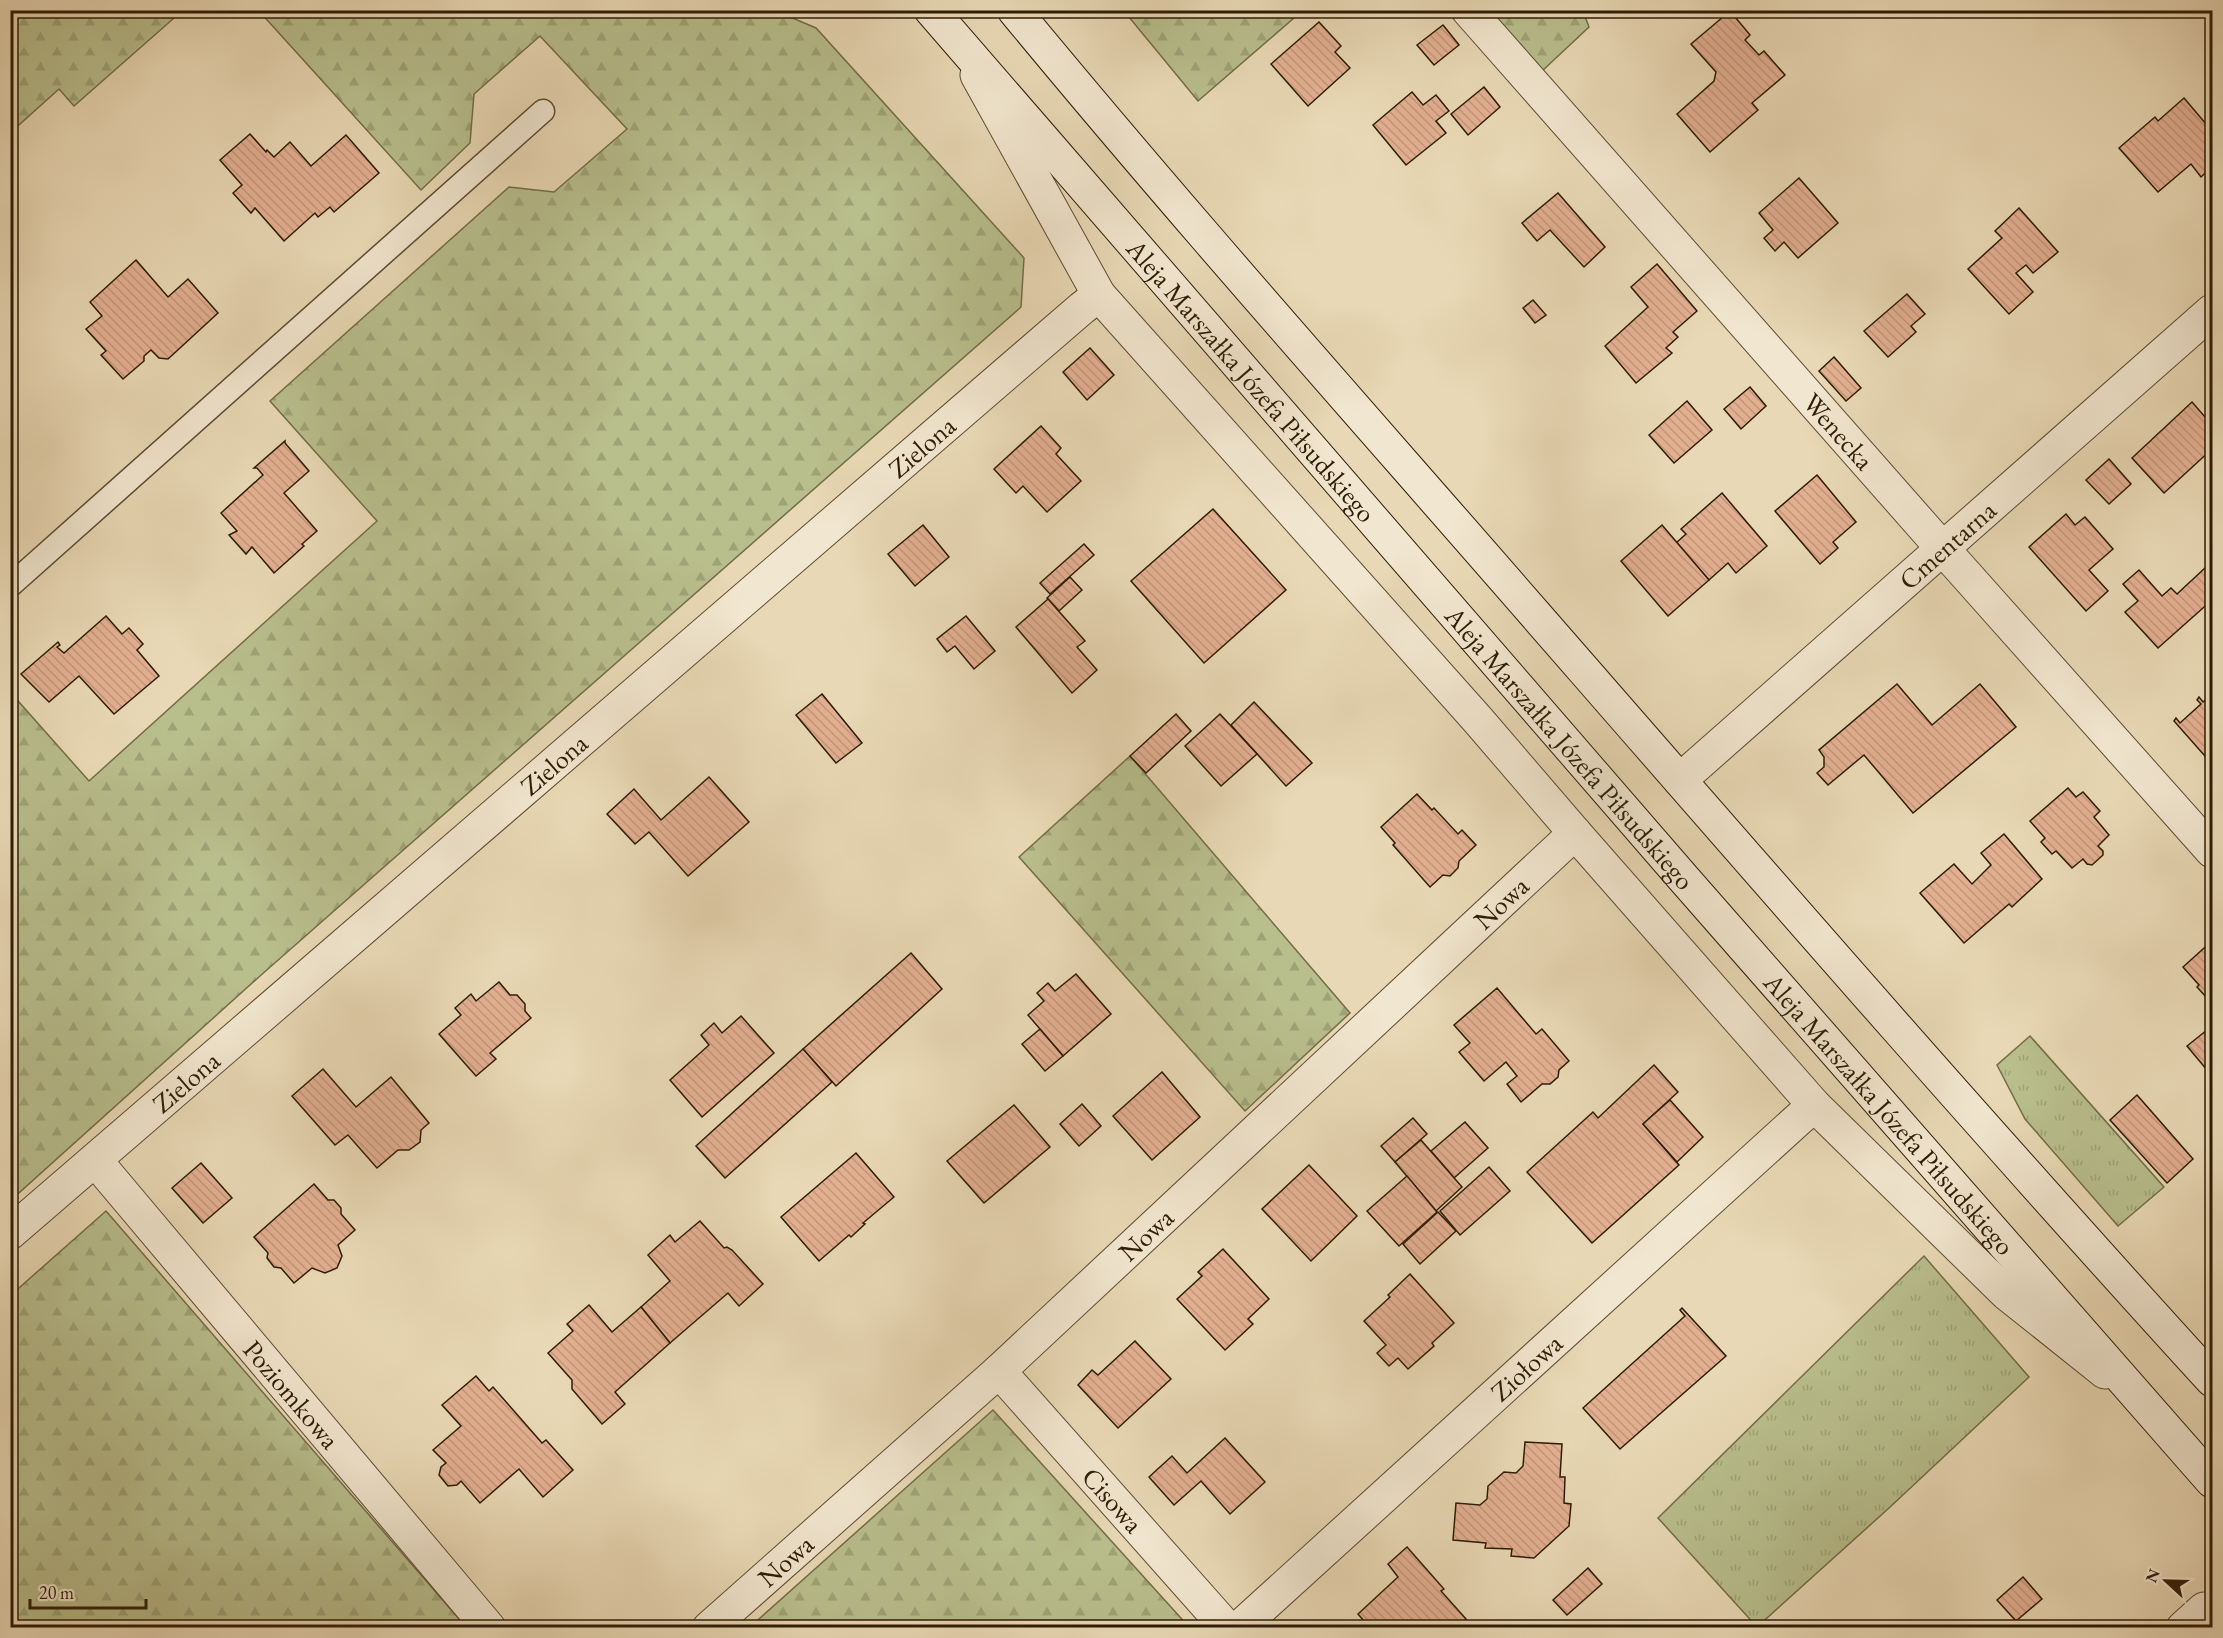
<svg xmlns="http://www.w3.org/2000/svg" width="2223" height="1638" font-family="'EB Garamond',serif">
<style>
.grass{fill:url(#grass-tufts);stroke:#726d48;stroke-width:1.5}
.forest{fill:url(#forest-firs);stroke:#726d48;stroke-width:1.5}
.building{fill:url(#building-back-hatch);stroke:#2d1c05;stroke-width:1.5}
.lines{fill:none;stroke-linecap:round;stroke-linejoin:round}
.lane-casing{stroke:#5c4b31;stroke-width:25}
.street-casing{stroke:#5c4b31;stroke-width:35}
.secondary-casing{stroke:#2d1c05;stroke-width:35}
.lane{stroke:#f1e6cf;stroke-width:22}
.street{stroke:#f1e6cf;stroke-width:33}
.secondary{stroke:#f1e6cf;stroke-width:33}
.labels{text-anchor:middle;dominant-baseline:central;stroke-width:6;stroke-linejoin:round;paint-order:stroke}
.street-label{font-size:27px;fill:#2d1c05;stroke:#f1e6cf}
</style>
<defs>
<pattern id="grass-tufts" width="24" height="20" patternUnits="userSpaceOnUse" patternTransform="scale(1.5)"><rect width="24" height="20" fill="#b8be8c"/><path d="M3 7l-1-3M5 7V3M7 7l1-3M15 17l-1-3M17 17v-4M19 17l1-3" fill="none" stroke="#9ea377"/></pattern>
<pattern id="forest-firs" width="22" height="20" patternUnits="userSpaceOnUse" patternTransform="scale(1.5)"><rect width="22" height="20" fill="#b8be8c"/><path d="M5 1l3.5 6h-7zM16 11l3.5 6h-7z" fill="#9ea377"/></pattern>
<pattern id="building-back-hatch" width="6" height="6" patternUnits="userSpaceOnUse" patternTransform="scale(1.5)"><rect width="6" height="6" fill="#e3af91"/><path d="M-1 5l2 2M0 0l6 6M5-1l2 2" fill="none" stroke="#c3967c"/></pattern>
</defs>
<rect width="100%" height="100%" fill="#e9d8b5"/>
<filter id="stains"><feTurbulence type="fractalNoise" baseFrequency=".00333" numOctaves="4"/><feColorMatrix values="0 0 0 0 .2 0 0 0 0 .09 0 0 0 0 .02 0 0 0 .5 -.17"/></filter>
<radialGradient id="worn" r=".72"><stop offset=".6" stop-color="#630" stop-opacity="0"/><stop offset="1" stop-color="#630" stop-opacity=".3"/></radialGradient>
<!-- grass -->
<g class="grass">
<polygon points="2030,1036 2164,1187 2118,1226 2025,1119 1997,1065"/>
<polygon points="1924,1256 2029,1377 1889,1508 1757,1627 1658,1518"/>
</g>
<!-- forest -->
<g class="forest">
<polygon points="11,10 182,10 182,11 74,106 59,89 11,132"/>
<polygon points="259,11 776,11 816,28 1024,258 1021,307 260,976 11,1200 11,693 89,781 377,521 270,401 509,187 554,192 627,129 540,36 474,94 470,143 421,190"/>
<polygon points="1124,11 1302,11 1198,101"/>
<polygon points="1489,11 1583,11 1589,27 1541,72"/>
<polygon points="1130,756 1350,1013 1245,1111 1019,857"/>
<polygon points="106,1211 466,1627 11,1627 11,1295"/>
<polygon points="993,1410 1189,1627 750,1627"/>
</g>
<!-- building -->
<g class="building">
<polygon points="1730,11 1750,35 1745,40 1759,55 1764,51 1785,75 1752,103 1758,110 1710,152 1677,114 1714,81 1716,72 1691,44"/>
<polygon points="1319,22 1341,46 1335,52 1350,68 1308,106 1271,64"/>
<polygon points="1443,25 1459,45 1434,65 1417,45"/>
<polygon points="1484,87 1500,107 1468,135 1451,114"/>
<polygon points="1412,92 1423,105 1436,95 1449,111 1436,121 1446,133 1406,165 1373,125"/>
<polygon points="2184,98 2212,131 2212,167 2201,177 2191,164 2158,192 2119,148 2155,117 2158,121"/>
<polygon points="250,134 266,152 267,150 274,157 290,142 311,166 346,135 379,173 334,212 330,207 318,217 315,213 284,241 255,208 251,213 233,193 242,185 220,160"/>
<polygon points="1799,178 1838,223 1798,258 1784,242 1775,251 1764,238 1773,230 1759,213"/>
<polygon points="1558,193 1605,247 1584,267 1550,230 1537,241 1522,223"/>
<polygon points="2019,208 2058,252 2033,273 2026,265 2016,273 2033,292 2009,314 1968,269 2002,238 1995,231"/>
<polygon points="136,260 168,297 188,279 218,313 168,359 159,358 151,350 144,356 144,361 123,379 101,355 106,351 86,329 102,316 90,302"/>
<polygon points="1657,264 1697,311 1673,332 1678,337 1666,348 1672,353 1636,383 1605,346 1648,307 1631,287"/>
<polygon points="1907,294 1925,314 1911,326 1916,332 1888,357 1864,331"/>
<polygon points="1533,300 1546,315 1535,323 1523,308"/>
<polygon points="1090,348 1114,375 1087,400 1063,372"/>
<polygon points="1834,357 1861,388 1846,401 1819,371"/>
<polygon points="1750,387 1766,406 1741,429 1724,409"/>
<polygon points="1687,401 1712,430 1674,463 1649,435"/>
<polygon points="2192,402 2212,425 2212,449 2164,493 2132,458"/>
<polygon points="1041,426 1061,448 1056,454 1081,481 1047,512 1023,486 1016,493 994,469"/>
<polygon points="285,441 285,443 309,471 284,493 317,531 302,544 304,546 274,573 252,547 246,554 229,535 237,531 221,513 263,475 257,468 254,468"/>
<polygon points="2109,459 2131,484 2109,504 2086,480"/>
<polygon points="1817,475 1856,522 1833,542 1838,548 1820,564 1775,511"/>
<polygon points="1722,493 1767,546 1736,573 1728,563 1709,580 1676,543 1686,534 1681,529"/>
<polygon points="1213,509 1286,590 1204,663 1131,581"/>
<polygon points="2066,514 2075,525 2085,517 2113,549 2089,570 2108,591 2086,611 2029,547"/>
<polygon points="923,525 949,557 915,586 888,554"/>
<polygon points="1662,525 1709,580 1668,616 1621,561"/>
<polygon points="1084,544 1094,555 1050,594 1040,583"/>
<polygon points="2206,567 2212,574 2212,600 2158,648 2125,612 2138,601 2123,584 2139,570 2162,596 2171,588 2177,594"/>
<polygon points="1070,577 1082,590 1059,611 1047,598"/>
<polygon points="1048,599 1085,641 1077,647 1097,670 1072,693 1016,627"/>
<polygon points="106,616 122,634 129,628 143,644 137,650 159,676 114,714 79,676 49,702 21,674 58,642 60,645 57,647 64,653"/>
<polygon points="966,616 995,651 974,669 955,646 947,652 937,639"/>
<polygon points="1897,684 1932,725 1980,684 2016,727 1913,813 1864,755 1828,785 1817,773 1824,767 1824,757 1819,750"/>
<polygon points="822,694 862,743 836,763 796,715"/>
<polygon points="2212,694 2212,764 2174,721 2176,718 2180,723 2201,704 2197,700 2199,697 2203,702"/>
<polygon points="1254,702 1312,763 1286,786 1231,725"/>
<polygon points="1176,714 1191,731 1146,773 1130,756"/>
<polygon points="1220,714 1257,754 1221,786 1185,746"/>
<polygon points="709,777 749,822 688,876 649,832 635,844 607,814 634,789 661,820"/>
<polygon points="2068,788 2076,797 2083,792 2100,811 2094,817 2109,835 2098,846 2103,851 2103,855 2092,865 2087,864 2083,859 2072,868 2056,851 2052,854 2041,842 2045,838 2030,821"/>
<polygon points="1417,794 1432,810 1434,808 1458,834 1462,830 1476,845 1459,861 1458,868 1450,876 1443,875 1430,887 1393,845 1395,843 1381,827"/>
<polygon points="2004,834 2042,879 2015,904 2012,907 2009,904 1964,943 1920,893 1954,864 1972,884 1991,865 1981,853"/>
<polygon points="2212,941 2212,1000 2208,995 2206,997 2197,987 2199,985 2183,967"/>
<polygon points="911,953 942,989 836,1086 803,1049"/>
<polygon points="1076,974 1111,1014 1063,1056 1028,1015 1044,1001 1037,993 1048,983 1055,991"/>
<polygon points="499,982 510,995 517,995 525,1004 525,1011 531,1018 490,1053 496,1059 476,1076 439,1034 461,1015 455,1008 471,994 476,1001"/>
<polygon points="1497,988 1536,1034 1542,1029 1569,1061 1559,1070 1558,1077 1550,1084 1542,1084 1521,1102 1507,1084 1517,1076 1506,1062 1484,1081 1459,1052 1470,1043 1454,1025"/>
<polygon points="741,1016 774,1053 702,1117 670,1080 709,1045 701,1035 714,1023 722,1033"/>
<polygon points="2212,1026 2212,1076 2187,1046"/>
<polygon points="1040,1029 1063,1056 1045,1071 1022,1044"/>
<polygon points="803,1049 832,1082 725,1178 696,1146"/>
<polygon points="1654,1065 1678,1092 1643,1124 1679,1165 1592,1243 1527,1172 1593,1112 1598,1118"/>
<polygon points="323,1069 356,1107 391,1077 429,1123 421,1130 420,1142 409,1150 398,1150 377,1168 348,1135 335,1145 292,1096"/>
<polygon points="1162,1072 1200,1117 1152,1160 1113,1116"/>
<polygon points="2137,1095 2193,1159 2167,1183 2110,1120"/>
<polygon points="1670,1100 1703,1137 1677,1162 1643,1124"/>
<polygon points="1082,1104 1101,1126 1079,1146 1060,1124"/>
<polygon points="1014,1105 1050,1147 984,1203 947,1161"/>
<polygon points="1413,1118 1427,1134 1395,1162 1381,1146"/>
<polygon points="1465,1122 1488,1148 1454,1178 1431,1151"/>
<polygon points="1421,1140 1462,1187 1436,1211 1395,1162"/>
<polygon points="856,1153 894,1197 863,1223 865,1224 851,1237 849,1235 819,1261 781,1217"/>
<polygon points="201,1163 232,1198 203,1223 172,1188"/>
<polygon points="1309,1165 1357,1216 1311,1261 1262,1209"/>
<polygon points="1489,1167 1510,1191 1460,1235 1440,1211"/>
<polygon points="1407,1176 1437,1212 1399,1246 1367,1211"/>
<polygon points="314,1184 328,1200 334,1200 341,1208 341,1214 355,1230 338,1245 342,1256 337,1268 325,1273 312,1268 294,1283 281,1268 274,1267 267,1258 268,1253 254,1237"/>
<polygon points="1438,1212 1456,1231 1420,1264 1403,1244"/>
<polygon points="700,1221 724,1248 727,1247 732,1250 763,1284 739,1306 728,1293 670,1343 641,1307 670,1281 648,1255 670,1235 675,1242"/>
<polygon points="1223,1249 1269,1299 1248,1319 1253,1324 1225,1350 1177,1299 1202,1276 1198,1272"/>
<polygon points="1410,1274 1454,1323 1432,1343 1434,1346 1408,1369 1398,1358 1389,1366 1377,1353 1386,1345 1364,1321 1390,1297 1388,1295"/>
<polygon points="589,1305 612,1332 641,1307 670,1343 615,1392 625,1404 602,1424 572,1389 572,1380 548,1353 573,1331 567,1324"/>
<polygon points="1682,1308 1726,1356 1620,1449 1583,1408 1685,1316 1680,1310"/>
<polygon points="1135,1341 1171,1379 1118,1428 1078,1385 1092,1370 1098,1375"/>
<polygon points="476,1376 489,1391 493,1387 542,1443 546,1440 573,1470 543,1497 519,1469 480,1503 461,1481 457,1485 448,1486 439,1475 441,1467 446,1463 433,1450 461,1426 442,1405"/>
<polygon points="1225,1438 1265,1482 1230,1514 1201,1481 1174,1505 1149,1477 1172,1456 1187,1473"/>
<polygon points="1525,1442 1562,1444 1560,1477 1565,1477 1564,1503 1571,1504 1569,1526 1534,1558 1511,1556 1512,1549 1485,1548 1486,1543 1453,1540 1456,1503 1480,1505 1487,1499 1488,1486 1504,1472 1516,1473 1523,1466"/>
<polygon points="1407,1547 1444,1589 1441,1591 1466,1619 1457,1628 1370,1628 1358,1614 1398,1577 1388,1564"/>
<polygon points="1588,1568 1602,1584 1567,1615 1553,1600"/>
<polygon points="2023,1577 2042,1599 2016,1621 1997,1600"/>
</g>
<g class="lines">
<defs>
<polyline id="lane" points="10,586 543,111"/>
<g id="street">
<path id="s1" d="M 1468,10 L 1943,549 L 2212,851"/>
<polyline points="977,75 1099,295 1478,720 1575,833 1814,1105 2006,1293 2105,1372"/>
<path id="s2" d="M 1680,780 L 2212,311"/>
<path id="s3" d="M 95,1160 L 489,1628"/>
<path id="s4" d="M 10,1233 L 1082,308 L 1099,295"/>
<path id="s5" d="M 999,1371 L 1227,1628"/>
<path id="s6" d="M 709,1628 L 999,1371 L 1575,833"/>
<path id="s7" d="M 1239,1628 L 1814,1105"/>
<polyline points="2183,1628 2204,1609"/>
</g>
<g id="secondary">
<path id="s8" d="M 931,10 L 1685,880 L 2212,1481"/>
<path d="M 1014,10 C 1183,215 1360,413 1534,613 C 1758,870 1982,1128 2212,1380"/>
</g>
</defs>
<!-- lane casing -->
<use href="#lane" class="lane-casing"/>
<!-- street casing -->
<use href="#street" class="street-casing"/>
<!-- secondary casing -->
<use href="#secondary" class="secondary-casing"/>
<!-- lane -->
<use href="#lane" class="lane"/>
<!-- street -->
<use href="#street" class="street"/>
<!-- secondary -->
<use href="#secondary" class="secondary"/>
</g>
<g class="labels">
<!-- street labels -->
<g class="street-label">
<text stroke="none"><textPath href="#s8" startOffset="490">Aleja Marszałka Józefa Piłsudskiego</textPath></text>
<text stroke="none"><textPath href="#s1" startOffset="561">Wenecka</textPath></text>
<text stroke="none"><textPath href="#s4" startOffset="1204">Zielona</textPath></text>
<text stroke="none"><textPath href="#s2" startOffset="356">Cmentarna</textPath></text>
<text stroke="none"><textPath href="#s8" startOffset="976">Aleja Marszałka Józefa Piłsudskiego</textPath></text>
<text stroke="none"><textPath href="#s4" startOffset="718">Zielona</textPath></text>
<text stroke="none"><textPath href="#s6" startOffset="1074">Nowa</textPath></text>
<text stroke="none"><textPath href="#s4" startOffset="232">Zielona</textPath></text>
<text stroke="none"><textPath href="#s8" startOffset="1462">Aleja Marszałka Józefa Piłsudskiego</textPath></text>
<text stroke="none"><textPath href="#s6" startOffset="588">Nowa</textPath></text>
<text stroke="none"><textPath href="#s7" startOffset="388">Ziołowa</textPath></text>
<text stroke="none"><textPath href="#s3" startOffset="306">Poziomkowa</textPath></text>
<text stroke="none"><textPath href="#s5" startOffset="172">Cisowa</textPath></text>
<text stroke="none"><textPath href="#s6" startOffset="102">Nowa</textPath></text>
</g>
</g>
<!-- margin -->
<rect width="2223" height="1638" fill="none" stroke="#e9d8b5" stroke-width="36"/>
<rect x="12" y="12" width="2199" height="1614" fill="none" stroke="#2d1c05" stroke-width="3"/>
<rect x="18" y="18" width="2187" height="1602" fill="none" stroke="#2d1c05" stroke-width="1.5"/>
<!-- north arrow -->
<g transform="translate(2166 1581) rotate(292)" stroke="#f1e6cf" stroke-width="4.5" paint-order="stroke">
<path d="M0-4.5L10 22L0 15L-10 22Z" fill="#2d1c05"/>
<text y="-9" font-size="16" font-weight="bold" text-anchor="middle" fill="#2d1c05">N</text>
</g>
<!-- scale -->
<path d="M30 1599v9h116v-9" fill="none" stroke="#2d1c05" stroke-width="3"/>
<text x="39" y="1599" font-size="18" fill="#2d1c05" stroke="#f1e6cf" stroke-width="4.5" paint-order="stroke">20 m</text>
<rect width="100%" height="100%" filter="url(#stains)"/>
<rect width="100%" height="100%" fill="url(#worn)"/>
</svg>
